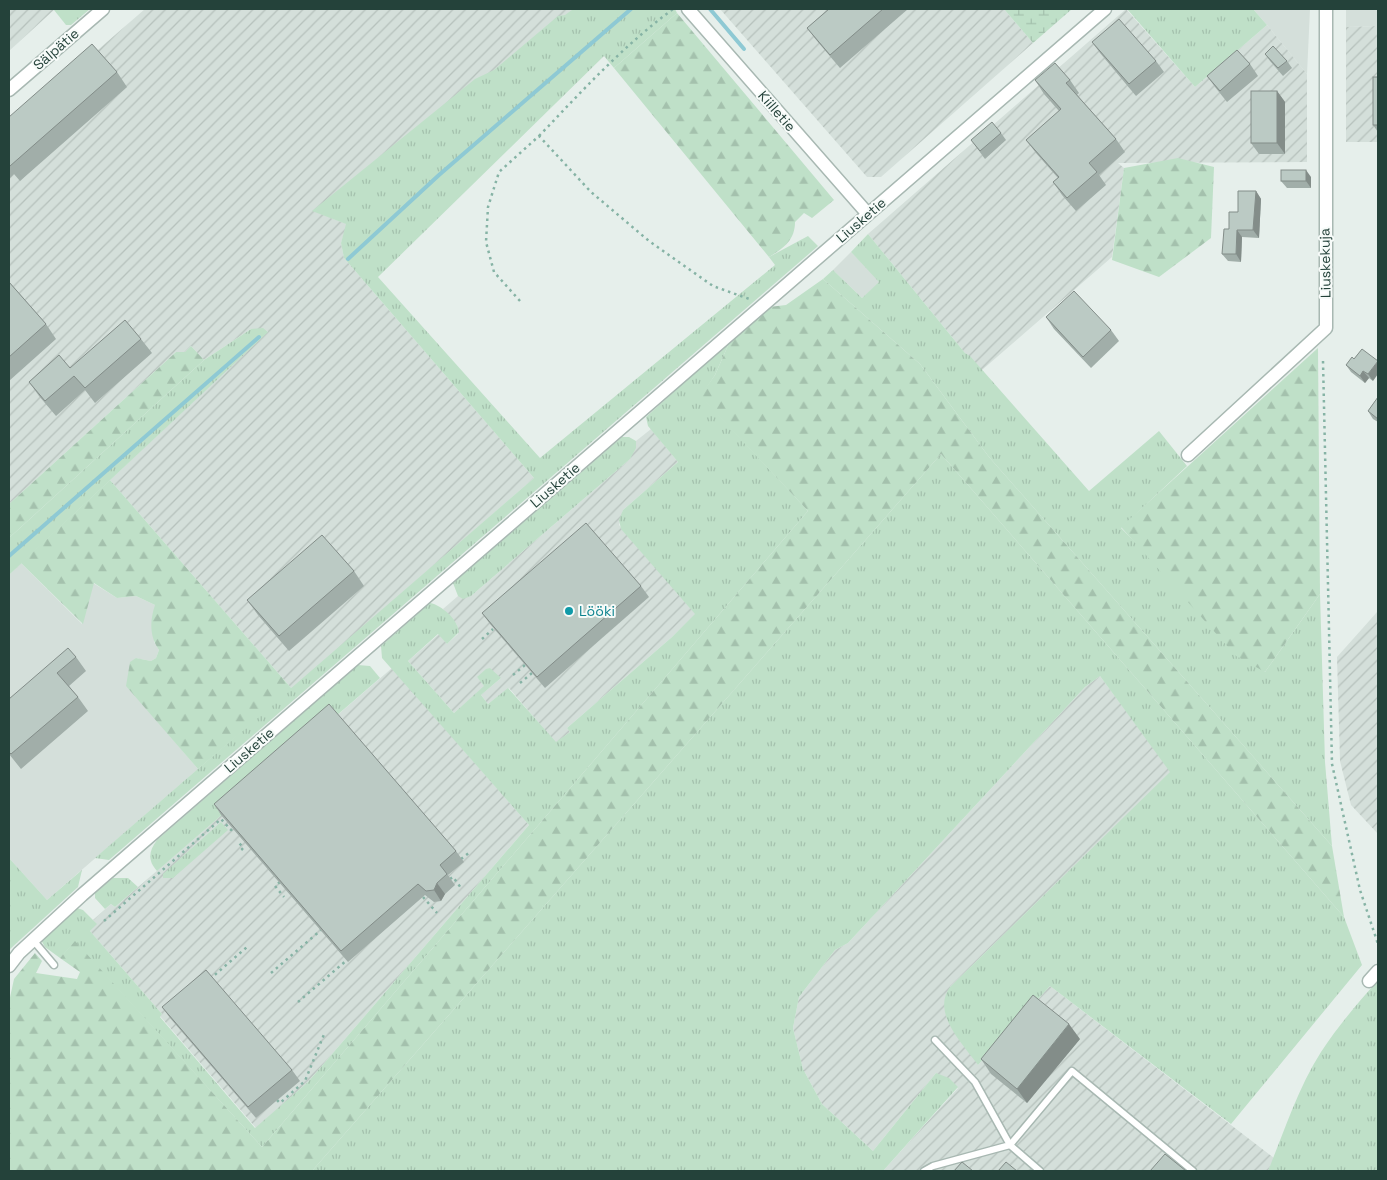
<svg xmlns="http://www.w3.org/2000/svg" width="1387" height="1180" font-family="'Space Grotesk',sans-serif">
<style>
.built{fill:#d4dfda}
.industrial{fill:url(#industrial-furrows)}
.grass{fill:url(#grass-tufts)}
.forest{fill:url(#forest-firs)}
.wetland{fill:url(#wetland-marsh)}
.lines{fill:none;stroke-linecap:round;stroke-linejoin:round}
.stream{stroke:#8ec9d4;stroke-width:4}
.service-casing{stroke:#a8b8b2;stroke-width:9}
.minor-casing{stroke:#a8b8b2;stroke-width:15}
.path{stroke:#86b3a5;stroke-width:2.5;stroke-dasharray:2.5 4;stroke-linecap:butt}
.service{stroke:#fff;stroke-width:6}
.minor{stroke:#fff;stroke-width:12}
.wall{fill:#a1aea9}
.shaded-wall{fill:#838d89}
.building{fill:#bbcac4;stroke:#838d89}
.culture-dot{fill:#0f9aa8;stroke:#f7fbf9;stroke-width:2}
.labels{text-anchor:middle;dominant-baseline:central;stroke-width:4;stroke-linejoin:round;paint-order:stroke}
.street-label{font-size:14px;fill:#24423a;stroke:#f7fbf9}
.culture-label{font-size:14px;fill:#0d838f;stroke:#f7fbf9;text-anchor:start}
</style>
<defs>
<pattern id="industrial-furrows" width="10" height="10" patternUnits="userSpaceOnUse" patternTransform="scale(1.25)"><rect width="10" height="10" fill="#d4dfda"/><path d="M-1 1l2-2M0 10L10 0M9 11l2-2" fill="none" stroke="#b6c1bc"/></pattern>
<pattern id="grass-tufts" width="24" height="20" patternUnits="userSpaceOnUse" patternTransform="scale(1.25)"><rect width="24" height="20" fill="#bfe0c8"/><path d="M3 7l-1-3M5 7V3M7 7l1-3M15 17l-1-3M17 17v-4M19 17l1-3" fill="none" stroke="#a4c1ad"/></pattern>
<pattern id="forest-firs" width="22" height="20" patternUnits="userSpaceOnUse" patternTransform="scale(1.25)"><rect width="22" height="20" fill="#bfe0c8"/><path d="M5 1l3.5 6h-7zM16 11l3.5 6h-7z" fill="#a4c1ad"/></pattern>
<pattern id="wetland-marsh" width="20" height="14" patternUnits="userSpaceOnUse" patternTransform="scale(1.25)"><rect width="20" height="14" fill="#bfe0c8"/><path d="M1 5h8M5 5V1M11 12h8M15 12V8" fill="none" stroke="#a4c1ad"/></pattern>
</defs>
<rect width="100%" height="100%" fill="#e6efeb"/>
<!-- built -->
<g class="built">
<polygon points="1253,9 1310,9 1307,74 1267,25"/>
<polygon points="1346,9 1378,9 1378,26 1346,27"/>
<polygon points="851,252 880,282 862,298 833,270"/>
<polygon points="21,563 82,624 93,583 117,598 136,596 155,605 154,642 159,650 156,658 151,661 136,658 127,686 198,769 47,900 9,858 9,575"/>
</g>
<!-- industrial -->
<g class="industrial">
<polygon points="9,9 55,9 9,51"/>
<polygon points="145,9 573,9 331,218 347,224 341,243 344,258 534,478 292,689 110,480 268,331 251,329 204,360 191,346 185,352 176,352 9,504 9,127"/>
<polygon points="720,9 1004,9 1033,43 881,177 867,177"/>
<polygon points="1126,9 1195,87 1267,25 1307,74 1307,162 1118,163 1124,168 1112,257 982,370 965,353 868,234"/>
<polygon points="1378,26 1378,142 1346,142 1346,27"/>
<polygon points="651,429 678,462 623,510 619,525 696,614 672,637 567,728 570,732 556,743 509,688 488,704 481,695 501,678 477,677 485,686 454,713 408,661 439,634 447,644 458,634 457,625 443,609 458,596 471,596 630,459 636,441"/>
<polygon points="1378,611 1378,834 1351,805 1340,761 1337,657"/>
<polygon points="392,668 529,825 308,1082 256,1128 160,1016 162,1014 90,931 96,924 93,920 111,904 115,907"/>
<polygon points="1100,676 1171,772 950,987 978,1065 1050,986 1274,1158 1268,1171 883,1171 958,1088 936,1073 873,1151 822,1104 803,1069 793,1028 799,997 835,950 848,943 1085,687"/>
</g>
<!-- grass -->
<g class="grass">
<polygon points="55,9 90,9 71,25 66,25 54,10"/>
<polygon points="573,9 675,9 677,13 614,68 604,56 378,277 540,458 775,265 769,257 808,236 818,246 109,860 95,858 534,478 344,258 341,243 346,224 312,211 475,79 494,70 558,16 565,15"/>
<polygon points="1127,9 1253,9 1267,25 1195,87"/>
<polygon points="868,234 965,353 970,356 1089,491 1159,431 1187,466 1121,528 1265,672 1320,594 1325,762 1332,846 989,457 920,364 823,279 833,270 862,298 879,282 851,252"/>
<polygon points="263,328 268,332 9,575 9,538 204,360 251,329"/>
<path d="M 730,341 L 715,375 L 701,396 L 808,511 L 262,1147 L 75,942 L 60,958 L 45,947 L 41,940 L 77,908 L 83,910 L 97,924 L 90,931 L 162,1014 L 160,1017 L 255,1128 L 308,1082 L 529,825 L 382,658 L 381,646 L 430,603 C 442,605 458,620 459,632 L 447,644 L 438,634 L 408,661 L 454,713 L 484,686 L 477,677 L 486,669 L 490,668 L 501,678 L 481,695 L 488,704 L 508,688 L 556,742 L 570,732 L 567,728 L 672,637 L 695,614 L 621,529 L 619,520 L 623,510 L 678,462 L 648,426 L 646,417 Z"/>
<polygon points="622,437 629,437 636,441 636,448 630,459 471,596 463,599 458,596 453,583"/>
<path d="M 941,454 L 1344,917 L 1362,965 L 1231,1124 L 1050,986 L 978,1065 C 963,1044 931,1013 950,987 L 1170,772 L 1100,676 L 1085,687 L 848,943 L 835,950 L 799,997 L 793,1028 L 803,1069 L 822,1104 L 873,1151 L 936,1073 L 949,1078 L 958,1087 L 883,1171 L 312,1171 Z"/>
<path d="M 358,665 L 370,666 L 380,678 L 157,871 C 147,860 149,851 157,840 Z"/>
<polygon points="221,822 228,830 173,878 163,878 163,874"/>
<polygon points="9,858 47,900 82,870 78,887 9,950"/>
<polygon points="113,878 128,878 138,887 115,907 111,904 105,909 95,898 95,893"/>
<path d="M 1378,980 L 1378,1171 L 1268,1171 C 1284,1132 1298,1088 1321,1052 C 1338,1026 1358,1003 1378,980 Z"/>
</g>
<!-- forest -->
<g class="forest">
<path d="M 677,13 L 834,200 L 812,218 L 804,213 L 795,222 C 795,240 784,248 769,257 L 614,68 Z"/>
<polygon points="1178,158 1214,167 1211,238 1159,277 1112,260 1124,168"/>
<polygon points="823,279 920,364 989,457 1332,846 1344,917 941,454 312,1171 9,1171 9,1002 14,979 35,953 42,961 36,973 77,979 80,972 60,958 75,941 262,1147 808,511 700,396 715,375 730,341 769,307 786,305"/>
<polygon points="191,346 204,360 9,538 9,504 176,352 185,352"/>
<polygon points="1318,348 1320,594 1265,672 1236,656 1121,527"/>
<path d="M 110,480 L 292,689 L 198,769 L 126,686 L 130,662 L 136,658 L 151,661 L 156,658 L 159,650 C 149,636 150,620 155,605 L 136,596 L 117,598 L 94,583 L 83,624 L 21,563 Z"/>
</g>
<!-- wetland -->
<polygon class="wetland" points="1004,9 1072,9 1033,43"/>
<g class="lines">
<!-- stream -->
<g class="stream">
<polyline points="710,9 744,49"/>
<polyline points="348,259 439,175 631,9"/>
<polyline points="9,556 259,337"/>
</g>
<defs>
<g id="service">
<polyline points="33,940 54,965"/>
<polyline points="924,1171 933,1166 1010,1145 975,1082 935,1040"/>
<polyline points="1040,1171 1010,1145 1072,1071 1193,1171"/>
</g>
<g id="minor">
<polyline points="688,9 867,213"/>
<polyline points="9,90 103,9"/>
<polyline points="1188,455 1326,328 1326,9"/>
<polyline points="9,966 19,953 82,895 1105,9"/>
<polyline points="1369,981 1378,971"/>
</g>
</defs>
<!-- service casing -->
<use href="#service" class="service-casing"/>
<!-- minor casing -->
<use href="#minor" class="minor-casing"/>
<!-- path -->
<g class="path">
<path d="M 539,136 C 582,91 623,46 673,9"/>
<polyline points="520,301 494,272 486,242 488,207 499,172 539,136 591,192 649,241 713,286 752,300"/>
<polyline points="1323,361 1332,764 1360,890 1378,944"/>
<polyline points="482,639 493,629"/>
<polyline points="513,675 525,665"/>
<polyline points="520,683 532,673"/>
<polyline points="243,850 239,846 244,841"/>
<polyline points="461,859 470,852"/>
<polyline points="450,879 453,877 461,888"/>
<polyline points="280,882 275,886 284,897"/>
<polyline points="423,897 437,913"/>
<polyline points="104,921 221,819 231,830 233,828"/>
<polyline points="271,973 321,930"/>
<polyline points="210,979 247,947"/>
<polyline points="298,1002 347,960"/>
<polyline points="277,1100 280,1103 305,1081 325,1032"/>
</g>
<!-- service -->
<use href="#service" class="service"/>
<!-- minor -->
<use href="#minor" class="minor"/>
</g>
<!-- wall -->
<g class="wall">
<polygon points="829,9 908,9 840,68 817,41 807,28"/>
<polygon points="1092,42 1156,61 1164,72 1136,96 1100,53"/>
<polygon points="1265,54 1287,61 1292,68 1283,76 1270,61"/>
<polygon points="1250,64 1258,76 1227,102 1215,87 1207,76"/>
<polygon points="117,72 127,87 20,181 14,174 9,179 9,117"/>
<polygon points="1378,77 1378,132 1373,125"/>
<polygon points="1035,80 1070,80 1079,93 1077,95 1116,139 1125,152 1099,175 1106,185 1076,211 1062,195 1053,182 1058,178 1036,153 1026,140 1059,111 1044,94"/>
<polygon points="1277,91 1285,102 1285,154 1259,154 1251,143"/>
<polygon points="1001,133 1006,140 985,159 971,140"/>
<polygon points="1311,177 1311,188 1287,188 1281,181"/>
<polygon points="1256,191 1261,199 1259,238 1242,237 1241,262 1228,261 1222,254 1229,229 1238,212"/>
<polygon points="9,282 46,324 56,339 9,381"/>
<polygon points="1046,317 1111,330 1119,341 1091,368 1054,329"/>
<polygon points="141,339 152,353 95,403 85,390 56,416 39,396 29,382 70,368"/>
<polygon points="1362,349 1373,381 1369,378 1365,383 1351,372 1346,365 1354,359"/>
<polygon points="1378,397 1378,422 1373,419 1368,411"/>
<polygon points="354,571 364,586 289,651 258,615 247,600"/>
<polygon points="641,586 649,597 545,688 490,624 482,613"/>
<polygon points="76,657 86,671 69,686 78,697 88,711 21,769 9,754 9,699"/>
<polygon points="214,804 456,851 464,862 448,875 455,885 445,894 441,901 434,902 425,895 348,962 221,815"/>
<polygon points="162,1007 292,1070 300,1081 256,1118 170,1018"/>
<polygon points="1080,1039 1027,1103 991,1074 981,1059"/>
</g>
<!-- shaded-wall -->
<g class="shaded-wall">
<polygon points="1277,91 1285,102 1285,154 1277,143"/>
<polygon points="1306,170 1311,177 1311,188 1306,181"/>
<polygon points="1256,191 1261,199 1259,238 1253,230"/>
<polygon points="1237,230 1242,237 1241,262 1236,254"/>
<polygon points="1378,361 1378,374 1373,381 1368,374"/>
<polygon points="1363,371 1369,378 1365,383 1360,376"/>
<polygon points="437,883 445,894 441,901 434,890"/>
<polygon points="1069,1024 1080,1039 1027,1103 1017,1089"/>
</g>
<!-- building -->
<g class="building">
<polygon points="829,9 883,9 830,55 807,28"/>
<polygon points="1119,19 1156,61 1129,84 1092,42"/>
<polygon points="92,44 117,72 10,166 9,165 9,117"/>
<polygon points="1273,46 1287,61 1278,68 1265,54"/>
<polygon points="1237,50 1250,64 1220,91 1207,76"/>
<polygon points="1055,63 1070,80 1066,83 1116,139 1089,163 1097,172 1067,198 1053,182 1059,177 1026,140 1061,109 1035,80"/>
<rect x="1373" y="77" width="5" height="48"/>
<rect x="1251" y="91" width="26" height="52"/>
<polygon points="992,122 1001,133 980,151 971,140"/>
<rect x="1281" y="170" width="25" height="11"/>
<polygon points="1238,191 1256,191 1253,230 1237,230 1236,254 1222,254 1224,229 1229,229 1229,212 1238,212"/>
<polygon points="9,282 46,324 9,357"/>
<polygon points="1074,291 1111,330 1083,357 1046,317"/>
<polygon points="125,320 141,339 85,388 74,376 45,401 29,382 59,355 70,368"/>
<polygon points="1362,349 1378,361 1368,374 1363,371 1360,376 1346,365 1352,357 1354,359"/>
<polygon points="1378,397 1378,419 1368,411"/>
<polygon points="586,523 641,586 537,677 482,613"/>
<polygon points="322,535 354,571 279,636 247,600"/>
<polygon points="68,648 76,657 57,673 78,697 11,754 9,752 9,699"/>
<polygon points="329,704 456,851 440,865 447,874 437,883 434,890 426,891 418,884 341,951 214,804"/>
<polygon points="206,970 292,1070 248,1107 162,1007"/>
<polygon points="1033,995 1069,1024 1017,1089 981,1059"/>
<polygon points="1165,1154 1186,1171 1150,1171"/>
<polygon points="962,1162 973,1171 954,1171"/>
<polygon points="1006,1162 1017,1171 998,1171"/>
</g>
<!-- markers -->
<circle class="culture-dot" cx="569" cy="611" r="5"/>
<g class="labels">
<!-- street labels -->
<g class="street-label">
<text transform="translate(56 49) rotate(-41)">Sälpätie</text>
<text transform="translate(777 111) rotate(49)">Kiilletie</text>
<text transform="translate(861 220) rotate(-41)">Liusketie</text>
<text transform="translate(1325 263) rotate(-91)">Liuskekuja</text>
<text transform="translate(555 485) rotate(-41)">Liusketie</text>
<text transform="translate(249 750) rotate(-41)">Liusketie</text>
</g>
<!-- culture labels -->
<g class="culture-label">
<text x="579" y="611">Lööki</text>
</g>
</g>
<!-- border -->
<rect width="1387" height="1180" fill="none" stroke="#24423a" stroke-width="20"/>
</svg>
